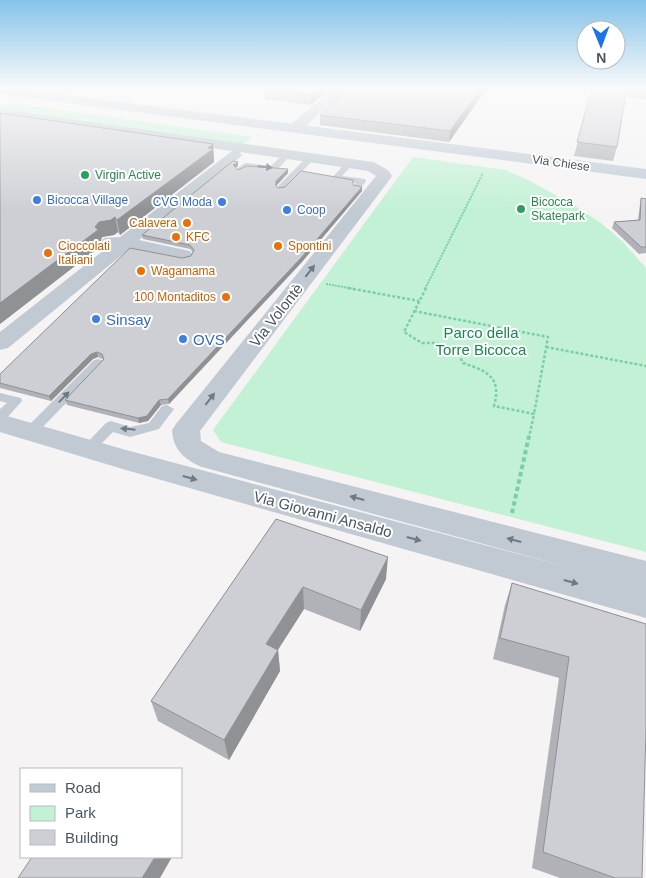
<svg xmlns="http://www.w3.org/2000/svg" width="646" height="878" font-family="Helvetica,sans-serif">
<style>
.green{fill:#c3f1d5}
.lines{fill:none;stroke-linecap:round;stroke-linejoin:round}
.path-far2{stroke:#7ad0a6;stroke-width:2;stroke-dasharray:2 1;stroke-linecap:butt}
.path-far1{stroke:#7ad0a6;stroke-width:2.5;stroke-dasharray:3 2;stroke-linecap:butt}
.path{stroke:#7ad0a6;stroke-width:4;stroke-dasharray:4.5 3;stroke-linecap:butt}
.lane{fill:#c1cad2;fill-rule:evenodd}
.street{fill:#c1cad2;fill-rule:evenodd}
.secondary{fill:#c1cbd6;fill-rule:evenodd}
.wall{fill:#b0b2b7}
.shaded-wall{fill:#909195}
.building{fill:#cdcfd5;stroke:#909195}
.oneway{fill:#6e7983}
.leisure-dot{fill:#2e9e5b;stroke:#fff;stroke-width:2}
.shop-dot{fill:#3f7fe0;stroke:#fff;stroke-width:2}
.food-dot{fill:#e8710a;stroke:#fff;stroke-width:2}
.labels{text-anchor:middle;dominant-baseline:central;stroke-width:4;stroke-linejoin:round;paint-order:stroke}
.far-street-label{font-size:12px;fill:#4a5661;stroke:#fff}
.far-leisure-label{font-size:12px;fill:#27864d;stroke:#fff;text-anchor:start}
.far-shop-label{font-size:12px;fill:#366cbe;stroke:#fff;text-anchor:start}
.far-food-label{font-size:12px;fill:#c56008;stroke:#fff;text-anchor:start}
.street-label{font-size:15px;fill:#4a5661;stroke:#fff}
.shop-label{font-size:15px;fill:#366cbe;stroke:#fff;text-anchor:start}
.park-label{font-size:15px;fill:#17864f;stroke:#fff}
</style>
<rect width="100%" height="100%" fill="#f5f3f3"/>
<!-- green -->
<g class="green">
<polygon points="9,103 253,137 244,144 0,109 0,107"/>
<polygon points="413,157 506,170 530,181 575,206 601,223 623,242 646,268 646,552 221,442 213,430"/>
</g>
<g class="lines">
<!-- path-far2 -->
<g class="path-far2">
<polyline points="326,284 355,289"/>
<polyline points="425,289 483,173"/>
</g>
<!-- path-far1 -->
<g class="path-far1">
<polyline points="348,288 419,301"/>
<path d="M 426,288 L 404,332 L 422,343 L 435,343 L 451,347 L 458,353 L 463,363 C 487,371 502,377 494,406 L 534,414 L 529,437"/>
<polyline points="414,311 548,337 534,414"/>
<polyline points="546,347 646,366"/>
</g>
<!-- path -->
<polyline class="path" points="512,513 529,436"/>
<!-- lane -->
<g class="lane">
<polygon points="285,152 292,154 276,171 247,168 239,172 235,170 245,163 271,166"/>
<polygon points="308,156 315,158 284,190 278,190 278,186"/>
<polygon points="347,161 354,163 342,176 365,179 366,181 360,189 353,187 356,183 336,180 332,178"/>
<polygon points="98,359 102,360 104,363 102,366 35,435 25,435 23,432 25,429 94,360"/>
<polygon points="0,393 21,398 22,401 5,420 0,421 0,409 7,403 0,401"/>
<polygon points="167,405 174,409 159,429 130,437 113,432 93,452 83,452 81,449 106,423 111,421 130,427 149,423 162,406"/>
</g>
<!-- street -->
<g class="street">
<polygon points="334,88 347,88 300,131 290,131 288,128 290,125"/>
<path d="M 0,109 L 373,162 L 388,170 L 392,176 L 390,179 L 200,431 L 201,441 L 219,452 L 646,561 L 646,618 L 126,470 L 0,432 L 0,414 L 126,450 L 575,569 L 202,467 C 185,460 173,450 172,430 L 176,424 L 376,176 L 368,171 L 240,152 L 242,155 L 239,158 L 139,240 L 190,251 L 193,255 L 190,259 L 183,261 L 128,250 L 8,348 L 0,350 L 0,332 L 108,247 L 101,242 L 104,238 L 120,237 L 232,151 L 0,117 Z"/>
</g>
<!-- secondary -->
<polygon class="secondary" points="0,88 12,88 646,169 646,179 0,94"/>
</g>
<!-- wall -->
<g class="wall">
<polygon points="331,88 311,105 265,99 264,89"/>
<polygon points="340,88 487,88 449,142 320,125 320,115 329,107 329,97"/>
<polygon points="592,88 646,88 646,99 625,97 617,147 613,161 574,156"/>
<polygon points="0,113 213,144 214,162 120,235 118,232 114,235 102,237 101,240 102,245 0,324"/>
<polygon points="238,162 238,166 235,168 238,170 288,169 288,173 277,185 276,186 278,188 353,185 362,191 301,263 169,404 161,405 148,421 139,423 67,405 65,400 104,360 98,357 93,359 51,401 0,388 0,374 182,258 191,256 193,252 190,249 143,239 142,235"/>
<polygon points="641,198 646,199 646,253 639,254 612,228 614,222 638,220 640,204"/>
<polygon points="276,519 386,579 360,631 304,609 278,650 280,671 229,760 158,721 151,701"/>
<polygon points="512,583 646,624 642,878 560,878 532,868 559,678 493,659 505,605"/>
</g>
<!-- shaded-wall -->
<g class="shaded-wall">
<polygon points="320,88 331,88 311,105 311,95"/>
<polygon points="481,88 487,88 449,142 450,131"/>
<polygon points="213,144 214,162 120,235 117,220"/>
<polygon points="238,162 238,166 233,170 233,165"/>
<polygon points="288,169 288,173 277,185 276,190 276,181"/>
<polygon points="362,187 362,191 301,263 169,404 168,399"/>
<polygon points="115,217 118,232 114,235 102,237 101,240 102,245 0,324 0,303 95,227 99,222"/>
<polygon points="97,352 98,357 93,359 51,401 49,396 91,354"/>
<polygon points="159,400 161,405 148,421 139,423 138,418"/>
<polygon points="388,557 386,579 360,631 361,610"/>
<polygon points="303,587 304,609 268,665 266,644"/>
<polygon points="278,650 280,671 229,760 224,740"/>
<polygon points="155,857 172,857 160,878 142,878"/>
</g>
<!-- building -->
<g class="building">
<polygon points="267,88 320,88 311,95 264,89"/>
<polygon points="340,88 481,88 450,131 320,115 339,98 329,97"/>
<polygon points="592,88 627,88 617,147 577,142"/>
<polygon points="0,113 213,144 208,148 213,149 117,220 115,217 111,220 99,222 95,227 98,230 0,303"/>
<polygon points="233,161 238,162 233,165 238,170 247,166 288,169 276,181 276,186 278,188 285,187 301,171 353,180 353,185 362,187 301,258 168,399 159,400 147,416 138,418 65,400 104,359 102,354 97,352 91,354 49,396 0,383 0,374 130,248 182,258 191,256 194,250 190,245 142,235"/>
<polygon points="641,198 646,199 646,247 641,247 614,222 640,220"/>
<polygon points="276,519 388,557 361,610 303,587 266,644 278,650 224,740 151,701"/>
<polygon points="512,583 646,624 646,728 642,878 615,878 543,852 569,657 500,638"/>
<polygon points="32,857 155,857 142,878 18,878"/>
</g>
<!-- one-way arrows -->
<defs><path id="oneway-solid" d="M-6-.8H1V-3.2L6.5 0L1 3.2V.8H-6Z" transform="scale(1.25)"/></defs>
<g class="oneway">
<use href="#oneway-solid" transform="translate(265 167) rotate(5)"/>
<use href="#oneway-solid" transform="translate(310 271) rotate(-52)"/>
<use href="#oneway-solid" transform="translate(64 397) rotate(-46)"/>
<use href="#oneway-solid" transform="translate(210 399) rotate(-52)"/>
<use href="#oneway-solid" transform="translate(128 429) rotate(-174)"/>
<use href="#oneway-solid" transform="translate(190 478) rotate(15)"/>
<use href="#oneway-solid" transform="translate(357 498) rotate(-165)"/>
<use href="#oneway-solid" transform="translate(414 539) rotate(15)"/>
<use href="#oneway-solid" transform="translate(514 540) rotate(-165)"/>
<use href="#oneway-solid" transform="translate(571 582) rotate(15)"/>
</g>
<!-- sky -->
<linearGradient id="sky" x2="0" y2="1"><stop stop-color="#85c3ea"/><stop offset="0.42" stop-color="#fafafa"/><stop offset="1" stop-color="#fafafa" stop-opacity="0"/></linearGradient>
<rect width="646" height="211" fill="url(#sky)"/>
<!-- markers -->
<g class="leisure-dot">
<circle cx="85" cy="175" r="5"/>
<circle cx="521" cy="209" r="5"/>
</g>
<g class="shop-dot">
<circle cx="37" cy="200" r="5"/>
<circle cx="222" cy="202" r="5"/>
<circle cx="287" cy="210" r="5"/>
<circle cx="96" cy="319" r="5"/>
<circle cx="183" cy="339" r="5"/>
</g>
<g class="food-dot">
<circle cx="187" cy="223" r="5"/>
<circle cx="176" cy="237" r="5"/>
<circle cx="278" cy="246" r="5"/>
<circle cx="48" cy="253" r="5"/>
<circle cx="141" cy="271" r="5"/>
<circle cx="226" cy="297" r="5"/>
</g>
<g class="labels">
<!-- far-street labels -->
<g class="far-street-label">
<text transform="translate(561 163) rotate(8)">Via Chiese</text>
</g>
<!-- far-leisure labels -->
<g class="far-leisure-label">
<text x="95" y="175">Virgin Active</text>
<text x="531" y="202">Bicocca<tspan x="531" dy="14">Skatepark</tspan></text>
</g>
<!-- far-shop labels -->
<g class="far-shop-label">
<text x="47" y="200">Bicocca Village</text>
<text x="212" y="202" text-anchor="end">CVG Moda</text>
<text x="297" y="210">Coop</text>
</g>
<!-- far-food labels -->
<g class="far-food-label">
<text x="177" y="223" text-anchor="end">Calavera</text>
<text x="186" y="237">KFC</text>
<text x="58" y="246">Cioccolati<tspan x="58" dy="14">Italiani</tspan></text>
<text x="288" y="246">Spontini</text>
<text x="151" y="271">Wagamama</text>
<text x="216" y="297" text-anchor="end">100 Montaditos</text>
</g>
<!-- street labels -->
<g class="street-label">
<text transform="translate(276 315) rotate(-52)">Via Volontè</text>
<text transform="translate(323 514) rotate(15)">Via Giovanni Ansaldo</text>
</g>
<!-- shop labels -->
<g class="shop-label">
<text x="106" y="319">Sinsay</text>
<text x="193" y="339">OVS</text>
</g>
<!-- park labels -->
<g class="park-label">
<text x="481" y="332">Parco della<tspan x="481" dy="17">Torre Bicocca</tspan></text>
</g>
</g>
<!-- legend -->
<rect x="20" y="768" width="162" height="90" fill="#ffffff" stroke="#b7bbc0"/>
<rect x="30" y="784" width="25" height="8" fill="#c1cbd6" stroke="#b7bbc0"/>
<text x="65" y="793" font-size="15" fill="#4a5661">Road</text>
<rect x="30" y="806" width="25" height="15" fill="#c3f1d5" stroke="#b7bbc0"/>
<text x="65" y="818" font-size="15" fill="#4a5661">Park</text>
<rect x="30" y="830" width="25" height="15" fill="#cdcfd5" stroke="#b7bbc0"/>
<text x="65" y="843" font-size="15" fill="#4a5661">Building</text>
<!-- north arrow -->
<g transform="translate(601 45) rotate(179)"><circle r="24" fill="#ffffff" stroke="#b7bbc0"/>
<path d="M0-4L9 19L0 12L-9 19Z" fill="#1a73e8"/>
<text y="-8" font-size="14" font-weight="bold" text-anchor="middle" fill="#4a5661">N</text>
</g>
</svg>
